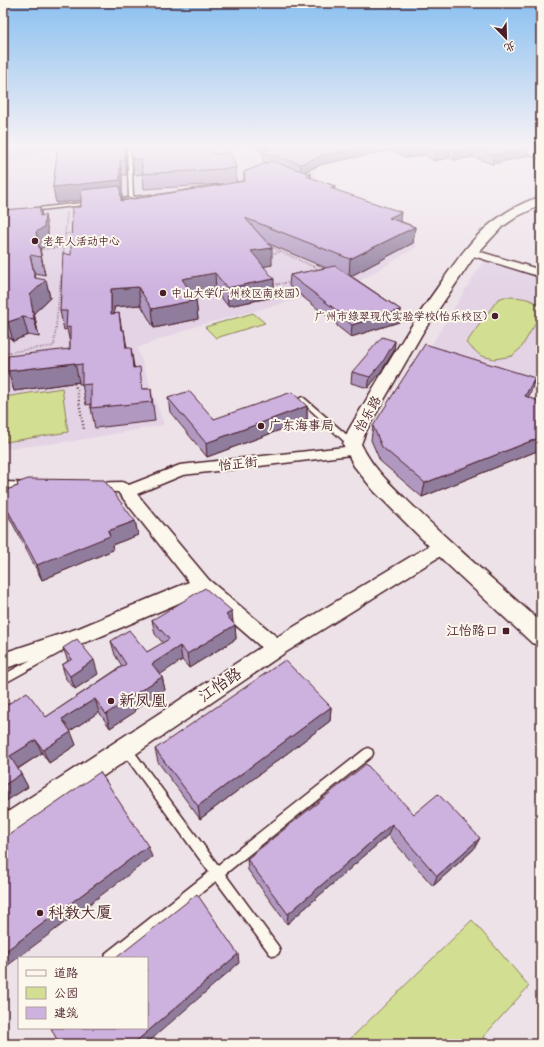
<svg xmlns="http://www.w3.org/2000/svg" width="544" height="1047" font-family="'Architects Daughter','LXGW WenKai TC',sans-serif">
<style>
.built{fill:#e3d3e5}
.green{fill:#d2de91;stroke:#8e7e5e}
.water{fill:#9fd1fc;stroke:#7d8aa8}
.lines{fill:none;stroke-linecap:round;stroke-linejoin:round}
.service-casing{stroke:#4a1f2b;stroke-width:3}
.minor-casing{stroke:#4a1f2b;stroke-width:3}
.tertiary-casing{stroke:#4a1f2b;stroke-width:3}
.path-far2{stroke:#4a1f2b;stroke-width:1.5;stroke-dasharray:0.5 1.5;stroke-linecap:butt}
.path-far1{stroke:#4a1f2b;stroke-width:2;stroke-dasharray:0.5 2;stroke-linecap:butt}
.path{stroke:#4a1f2b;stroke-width:2.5;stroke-dasharray:1 2.5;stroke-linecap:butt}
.service{fill:#fbf7ec;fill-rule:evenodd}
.minor{fill:#fbf7ec;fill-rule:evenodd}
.tertiary{fill:#fbf7ec;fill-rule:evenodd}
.wall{fill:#b098c0;stroke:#4a1f2b}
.shaded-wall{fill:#907c9c;stroke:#4a1f2b}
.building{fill:#cdb1df;stroke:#4a1f2b}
.poi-dot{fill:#4a1f2b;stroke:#fbf7ec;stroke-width:1.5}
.labels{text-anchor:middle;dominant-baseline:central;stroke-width:4;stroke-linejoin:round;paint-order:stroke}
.far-poi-label{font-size:11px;fill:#4a1f2b;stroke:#fbf7ec;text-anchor:start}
.street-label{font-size:13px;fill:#4a1f2b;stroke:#fbf7ec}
.poi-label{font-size:13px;fill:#4a1f2b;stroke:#fbf7ec;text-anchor:start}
.near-street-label{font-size:16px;fill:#4a1f2b;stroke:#fbf7ec}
.near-poi-label{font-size:16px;fill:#4a1f2b;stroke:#fbf7ec;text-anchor:start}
</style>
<rect width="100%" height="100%" fill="#ede2e8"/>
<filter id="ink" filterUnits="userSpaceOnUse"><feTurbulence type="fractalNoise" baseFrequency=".025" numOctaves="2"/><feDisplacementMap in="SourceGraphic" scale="8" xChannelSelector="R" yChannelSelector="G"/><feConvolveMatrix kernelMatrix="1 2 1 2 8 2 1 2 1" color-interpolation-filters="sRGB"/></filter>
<g filter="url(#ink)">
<!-- built -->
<g class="built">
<polygon points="3,146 316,146 307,155 324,192 411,231 417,247 353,285 199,325 137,348 164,425 73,441 3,449"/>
<polygon points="484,260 541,277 541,375 535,389 425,355"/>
</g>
<!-- green -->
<g class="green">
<path d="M 504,297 C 517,297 533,297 541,308 L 541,314 L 521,348 L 512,356 L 495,359 L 481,356 L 466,343 L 498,299 Z"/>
<polygon points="253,313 265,323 216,338 205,327"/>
<polygon points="62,388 68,432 6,442 4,397"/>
<polygon points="472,920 529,986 483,1037 488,1044 345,1044"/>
</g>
<!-- water -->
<polygon class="water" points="3,146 31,146 31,151 3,158"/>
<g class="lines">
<defs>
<g id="service">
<polygon points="127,146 131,146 133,197 152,195 154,196 131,200 110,202 110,201 112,200 129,198"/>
<polygon points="90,202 92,203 92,204 30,211 28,210 30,209"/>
<polygon points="302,397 304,398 355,442 356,444 355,446 349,446 300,400 299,399"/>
<polygon points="58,645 61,646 63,649 61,652 3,684 3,675"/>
<polygon points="126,744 130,746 218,865 364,750 368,748 372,750 373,753 372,756 225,874 278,946 280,950 278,954 274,956 270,954 216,881 121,958 105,958 106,953 209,872 122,752 121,749 122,746"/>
</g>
<g id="minor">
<polygon points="471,249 541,270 541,277 467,254 466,252 467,250"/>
<polygon points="354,446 359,448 362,451 359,454 183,475 137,494 209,580 277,637 435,542 441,541 447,542 450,547 447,552 283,654 12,838 3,841 3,815 261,647 200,594 92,640 3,669 3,653 79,628 189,582 118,492 81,491 79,487 81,483 122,482 129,485 180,465"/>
<polygon points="3,482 43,483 45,487 43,491 3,492"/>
</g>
<g id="tertiary">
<polygon points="511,146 524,146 541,152 541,159"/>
<path d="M 541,197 L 541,205 L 518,216 L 502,227 L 474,257 L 423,332 L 366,431 L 361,444 C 373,470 394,487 414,507 C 455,547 498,584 541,622 L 541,646 L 532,643 L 446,563 L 374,491 L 354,466 L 343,444 L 348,431 C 377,382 406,331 440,284 C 454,264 469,242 488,226 C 503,213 522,202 541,197 Z"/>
</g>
</defs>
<!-- service casing -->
<use href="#service" class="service-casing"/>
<!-- minor casing -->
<use href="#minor" class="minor-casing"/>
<!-- tertiary casing -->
<use href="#tertiary" class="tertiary-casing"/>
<!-- path-far2 -->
<g class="path-far2">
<polyline points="57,161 58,146"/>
<polyline points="3,162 58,146"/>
<polyline points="235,183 245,179"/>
<polyline points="65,234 75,233"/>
<polyline points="269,246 274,248"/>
<polyline points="53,248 64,247"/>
<polyline points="64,248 67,212"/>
</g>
<!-- path-far1 -->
<g class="path-far1">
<polyline points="271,247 321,270"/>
<polyline points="36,250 63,247"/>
<polyline points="269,254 280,252"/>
<polyline points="63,257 64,247"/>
<polyline points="272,285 292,282"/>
<polyline points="194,298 221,295"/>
<polyline points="3,351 6,332"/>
<polyline points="3,353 54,346 62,268"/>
</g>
<!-- path -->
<polyline class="path" points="73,380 77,390 84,430"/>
<!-- service -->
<use href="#service" class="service"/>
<!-- minor -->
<use href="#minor" class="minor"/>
<!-- tertiary -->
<use href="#tertiary" class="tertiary"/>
</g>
<!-- wall -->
<g class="wall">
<polygon points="58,146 126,146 127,175 122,175 122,200 223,184 144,189 143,174 134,175 132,159 213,154 236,168 236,182 244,181 244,172 267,163 263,161 263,153 254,146 525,146 527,156 492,164 473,157 454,160 449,158 434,161 425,155 406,158 392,150 323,164 304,172 311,174 311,178 335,186 334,190 400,221 415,227 413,243 351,276 401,310 399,322 351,337 337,326 337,324 289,286 290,275 326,268 269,244 272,265 264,266 274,297 228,306 216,291 193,295 196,300 198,319 154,328 141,305 114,307 114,313 122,330 127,348 143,389 151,389 155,421 95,428 91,408 91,404 86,405 82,384 79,384 79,382 14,391 8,371 70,349 70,343 67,329 64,330 60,311 81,207 81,200 56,203 53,187"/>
<polygon points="3,210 42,215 48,232 48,244 40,249 45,275 35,273 36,279 46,280 50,298 34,313 39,337 28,335 13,341 3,331"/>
<polygon points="395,341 394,351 380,373 368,388 351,383 352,372"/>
<polygon points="531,392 528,397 537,451 422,497 380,461 371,440 373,426"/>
<polygon points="168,398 214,419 307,406 307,420 207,457 170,412"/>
<polygon points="17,483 135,521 138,535 112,545 113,550 42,580 3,505 3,491 18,486"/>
<polygon points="232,611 233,623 235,625 236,639 189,668 182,660 160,674 162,677 165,690 134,710 135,712 110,728 99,712 70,731 76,745 49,763 42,753 18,769 28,787 3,803 5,706 46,717 122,666 115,655 111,641 147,652 163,643 155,634 152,620"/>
<polygon points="63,648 98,674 75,689 66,679 62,665 68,661"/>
<polygon points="331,707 330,721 200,819 158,762 155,749"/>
<polygon points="414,814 474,849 433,886 388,835 287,924 248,870 247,859"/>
</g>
<!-- shaded-wall -->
<g class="shaded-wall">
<polygon points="124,146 126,146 127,175 125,160"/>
<polygon points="372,146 392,146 392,150 323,164 300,173 301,164 323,155"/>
<polygon points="426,146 425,155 406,158 407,150"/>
<polygon points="475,148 473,157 454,160 456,151"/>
<polygon points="529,148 527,156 492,164 494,155"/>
<polygon points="450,149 449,158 434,161 436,152"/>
<polygon points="120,160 122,175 122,196 123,217 121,196 56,203 53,187"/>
<polygon points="311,174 310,190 306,176"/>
<polygon points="335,186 334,202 330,188"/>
<polygon points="40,207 44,224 45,215 48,232 48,244 40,249 45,275 36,232 40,216"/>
<polygon points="401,212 399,228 389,218"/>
<polygon points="415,227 413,243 349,277 350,259"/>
<polygon points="272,248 272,265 252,269 251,251"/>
<polygon points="30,255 38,288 46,280 50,298 34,313 39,337 34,319 30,295 35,278"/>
<polygon points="215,273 216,291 183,297 182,279"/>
<polygon points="274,279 274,297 228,306 227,288"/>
<polygon points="138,287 141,305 114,307 115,332 111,314 111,289"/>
<polygon points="196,300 198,319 154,328 152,309"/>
<polygon points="401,310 399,322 351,337 352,325"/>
<polygon points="119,313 122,331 121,330"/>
<polygon points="23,317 28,335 13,341 8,322"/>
<polygon points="124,330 127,348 126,348"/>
<polygon points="395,341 394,351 380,373 368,388 370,377"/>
<polygon points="131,348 134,367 136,387 133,368"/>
<polygon points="75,363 79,382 14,391 8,371"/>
<polygon points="535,378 531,392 521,410 525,396"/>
<polygon points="307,406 307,420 207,457 206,443"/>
<polygon points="541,437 541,441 537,451 422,497 425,483"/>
<polygon points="135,521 138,535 112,545 113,550 42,580 37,565 108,531"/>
<polygon points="232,611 233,625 226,615"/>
<polygon points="235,625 236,639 189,668 187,654"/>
<polygon points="180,646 182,660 155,678 152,664"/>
<polygon points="94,660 98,674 75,689 70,676"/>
<polygon points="162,677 165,690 134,710 135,712 110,728 106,714 130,697"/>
<polygon points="95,699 99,712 67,733 62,719"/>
<polygon points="331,707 330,721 200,819 198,806"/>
<polygon points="71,732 76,745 49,763 43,750"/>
<polygon points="36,740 42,753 17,769 10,756"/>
<polygon points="21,774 28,787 3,803 3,786"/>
<polygon points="392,824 388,835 287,924 288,914"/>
<polygon points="480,838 474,849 433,886 437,876"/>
<polygon points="148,846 152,857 3,969 3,953"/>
<polygon points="238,954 239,963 146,1044 133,1044"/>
</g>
<!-- building -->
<g class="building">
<polygon points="58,146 124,146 125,160 120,160 120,180 53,187"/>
<polygon points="131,146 210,146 213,154 231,153 236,168 143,174 141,159 132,159"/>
<polygon points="265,146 372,146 323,155 301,164 263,152 270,149"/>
<polygon points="400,146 525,146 529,148 494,155 475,148 456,151 450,149 436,152 426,146 407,150"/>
<polygon points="271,161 311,174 306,176 335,186 330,188 401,212 389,218 415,227 350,259 245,218 272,248 251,251 274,279 227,288 215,273 182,279 196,300 152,309 138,287 111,289 111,314 119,313 121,330 124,330 126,348 131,348 133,368 140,367 142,389 151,389 152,402 91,408 91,384 82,385 82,364 75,365 75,363 8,371 8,356 70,349 70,327 66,328 67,311 60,311 63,253 71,255 72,207 81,207 81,190 120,186 121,201 245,181 244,172"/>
<polygon points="40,207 40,216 45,215 44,227 36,232 41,257 30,255 35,278 46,280 30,295 34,319 23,317 8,322 3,318 3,210"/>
<polygon points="335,266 401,310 352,325 338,314 340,313 290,275"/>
<polygon points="382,337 395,341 382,363 370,377 352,372"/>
<polygon points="425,344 535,378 525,396 541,402 541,437 425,483 382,447 373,426"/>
<polygon points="189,391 214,419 292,392 307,406 206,443 168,398"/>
<polygon points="28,479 104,480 135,521 108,531 110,536 37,565 3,501 3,491 18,486 17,483"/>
<polygon points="205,588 232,611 226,615 235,625 187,654 180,646 152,664 162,677 130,697 131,698 106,714 95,699 62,719 71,732 43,750 36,740 10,756 21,774 3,786 3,704 5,706 27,692 46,717 126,664 111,641 129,630 147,652 169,639 152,620"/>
<polygon points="77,639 94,660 70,676 62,665 72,659 63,648"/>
<polygon points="285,660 331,707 198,806 155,749"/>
<polygon points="366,764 414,814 438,794 480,838 437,876 392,824 288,914 247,859"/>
<polygon points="100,772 148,846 3,953 3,839"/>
<polygon points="197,894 238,954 133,1044 59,1044 51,1028 147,1028 147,958 116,958"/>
</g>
</g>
<!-- sky -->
<linearGradient id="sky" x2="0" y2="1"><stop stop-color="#8bc0f0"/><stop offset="0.5" stop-color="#f7f2f5"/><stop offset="1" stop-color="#f7f2f5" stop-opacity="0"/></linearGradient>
<rect width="544" height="292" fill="url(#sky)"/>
<!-- markers -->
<g class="poi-dot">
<circle cx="35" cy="241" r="4"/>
<circle cx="163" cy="293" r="4"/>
<circle cx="495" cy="316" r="4"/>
<circle cx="261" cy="426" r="4"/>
<rect x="502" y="627" width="8" height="8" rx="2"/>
<circle cx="111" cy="701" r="4"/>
<circle cx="40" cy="913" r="4"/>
</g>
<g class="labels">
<!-- far-poi labels -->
<g class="far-poi-label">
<text x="43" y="241">老年人活动中心</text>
<text x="171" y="293">中山大学(广州校区南校园)</text>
<text x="487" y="316" text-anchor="end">广州市绿翠现代实验学校(怡乐校区)</text>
</g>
<!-- street labels -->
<g class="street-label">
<text transform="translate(368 414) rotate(-60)">怡乐路</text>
<text transform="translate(238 464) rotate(-6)">怡正街</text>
</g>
<!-- poi labels -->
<g class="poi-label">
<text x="269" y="426">广东海事局</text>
<text x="498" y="631" text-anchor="end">江怡路口</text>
</g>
<!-- near-street labels -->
<g class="near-street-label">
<text transform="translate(220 685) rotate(-34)">江怡路</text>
</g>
<!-- near-poi labels -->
<g class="near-poi-label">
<text x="119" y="701">新凤凰</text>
<text x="48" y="913">科教大厦</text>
</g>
</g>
<!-- margin -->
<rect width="544" height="1047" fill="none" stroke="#fbf7ec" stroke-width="16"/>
<rect x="8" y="8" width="528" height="1031" fill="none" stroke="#4a1f2b" stroke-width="1.5" filter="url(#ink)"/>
<!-- legend -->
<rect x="18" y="957" width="130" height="72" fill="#fbf7ec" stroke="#b4a19f"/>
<rect x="26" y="970" width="20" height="6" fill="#fbf7ec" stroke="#b4a19f"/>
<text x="54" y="977" font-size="12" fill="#4a1f2b">道路</text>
<rect x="26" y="987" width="20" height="12" fill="#d2de91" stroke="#b4a19f"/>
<text x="54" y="997" font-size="12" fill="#4a1f2b">公园</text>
<rect x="26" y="1007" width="20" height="12" fill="#cdb1df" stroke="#b4a19f"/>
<text x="54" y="1017" font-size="12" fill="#4a1f2b">建筑</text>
<!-- north arrow -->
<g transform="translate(506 38) rotate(157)" stroke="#fbf7ec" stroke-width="3" paint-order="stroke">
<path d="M0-3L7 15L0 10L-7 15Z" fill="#4a1f2b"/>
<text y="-6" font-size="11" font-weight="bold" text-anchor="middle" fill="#4a1f2b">北</text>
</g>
</svg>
